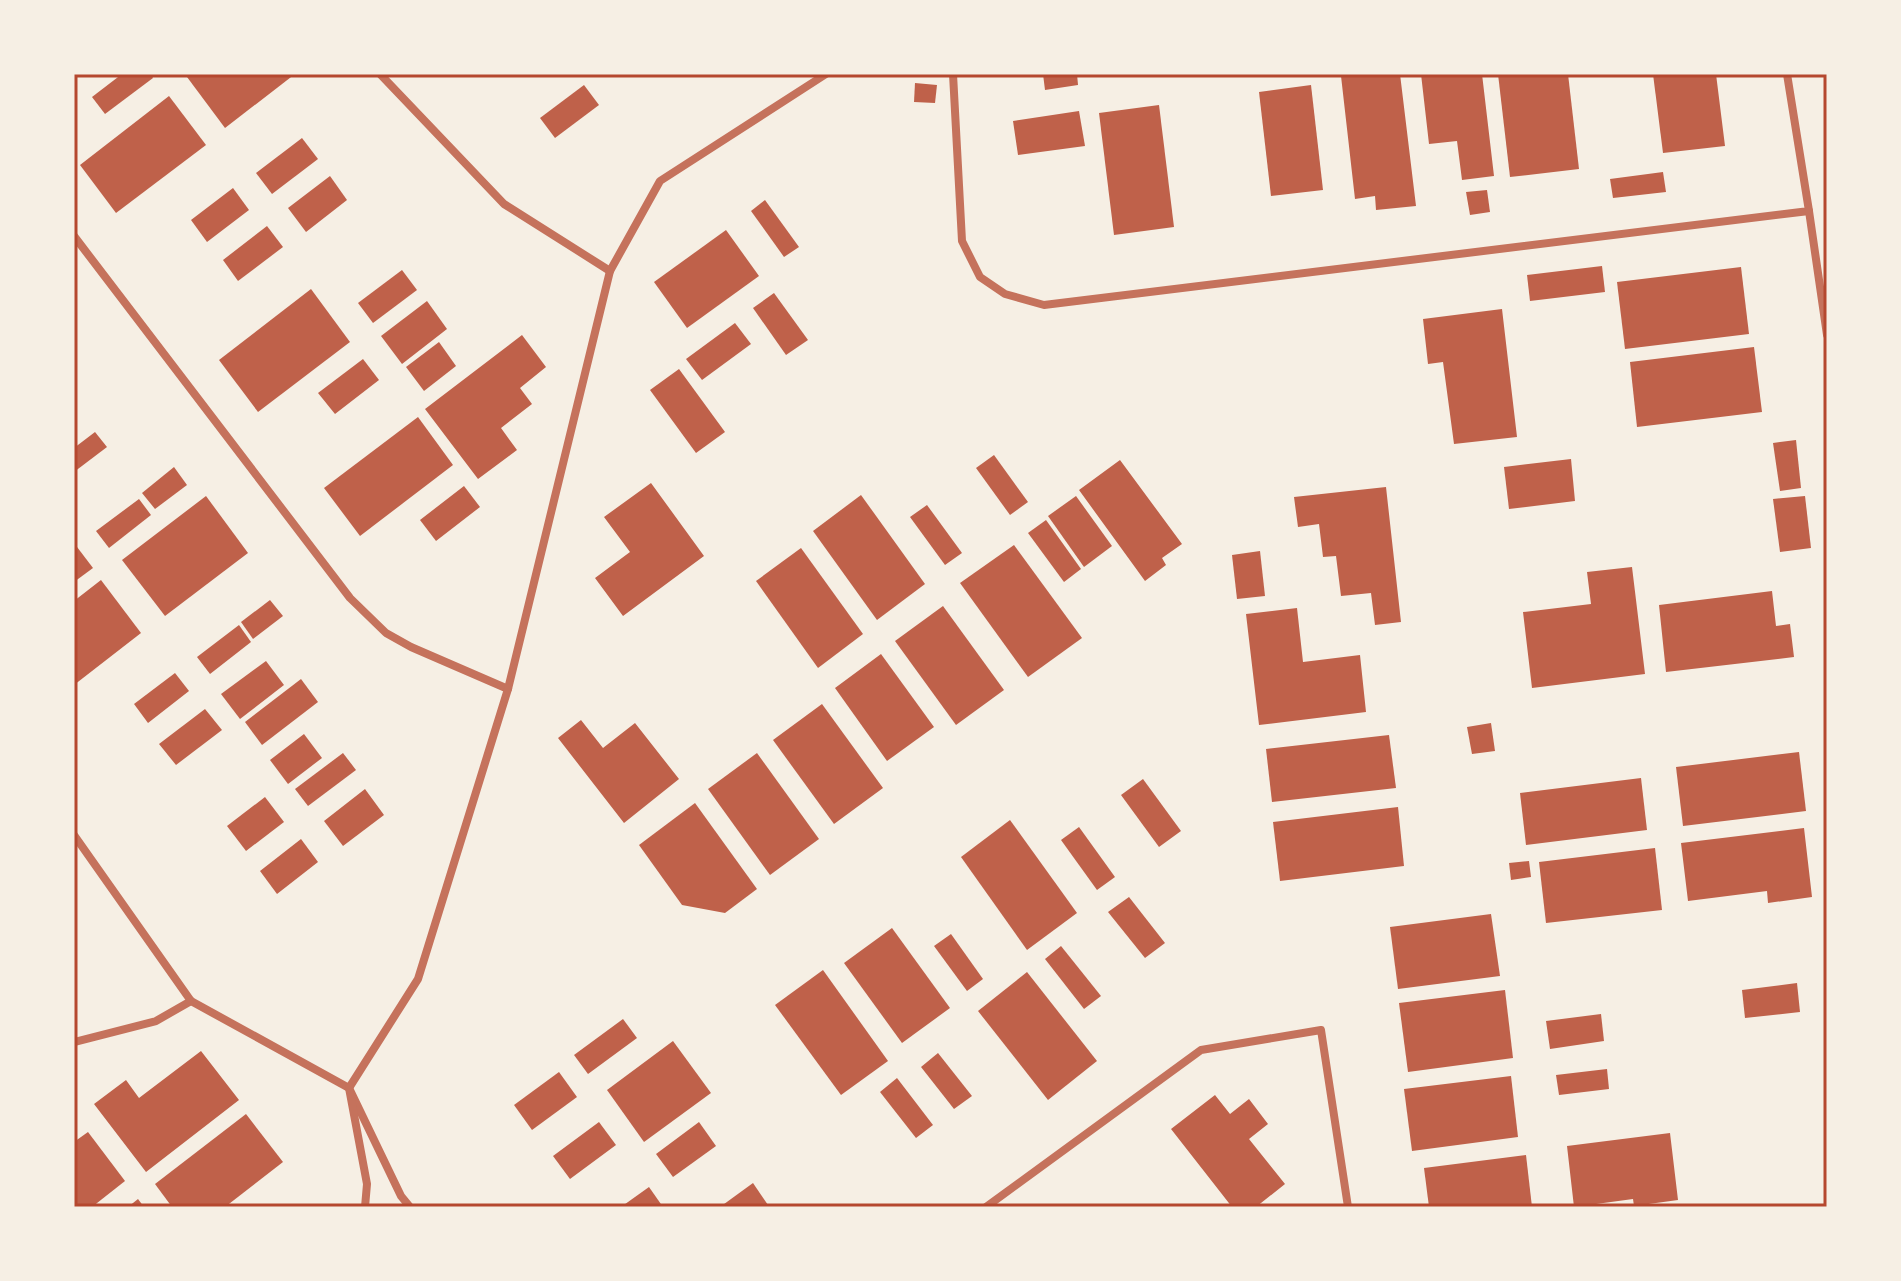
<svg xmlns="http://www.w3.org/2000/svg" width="1901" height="1281" font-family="Quicksand,sans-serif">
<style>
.building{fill:#bf614a}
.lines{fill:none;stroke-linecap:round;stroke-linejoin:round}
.minor{stroke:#c5725c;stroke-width:8}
.neatline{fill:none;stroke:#b5482f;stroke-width:3}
</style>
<rect width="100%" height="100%" fill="#f6efe4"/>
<!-- building -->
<g class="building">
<polygon points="122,74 151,74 153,78 105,114 92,97"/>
<polygon points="191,74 295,74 225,128 187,77"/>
<polygon points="1043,74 1077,74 1078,85 1045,90"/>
<polygon points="1359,74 1400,74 1416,206 1376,210 1375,196 1355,199 1341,76"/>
<polygon points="1421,74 1482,74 1494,176 1462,180 1457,141 1429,144"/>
<polygon points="1498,74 1568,74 1579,169 1510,177"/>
<polygon points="1653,74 1716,74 1725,146 1663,153"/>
<polygon points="915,83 937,85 935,103 914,102"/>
<polygon points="584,85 599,105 555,138 540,118"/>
<polygon points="1311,85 1323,190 1271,196 1259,92"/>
<polygon points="169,96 206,145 116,213 80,165"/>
<polygon points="1159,105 1174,227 1114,235 1099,113"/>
<polygon points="1079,111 1085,146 1018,155 1013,121"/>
<polygon points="302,138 318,159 272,194 256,173"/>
<polygon points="1663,172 1666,192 1613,198 1610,179"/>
<polygon points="330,176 347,200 306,232 288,208"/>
<polygon points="233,188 249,210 207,242 191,220"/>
<polygon points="1487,190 1490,212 1470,215 1466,192"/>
<polygon points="765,200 799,247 784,257 751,211"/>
<polygon points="267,226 283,247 238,281 223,260"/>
<polygon points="726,230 759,276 687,328 654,282"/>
<polygon points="1602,266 1605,292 1530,301 1527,275"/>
<polygon points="1741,267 1749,334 1625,349 1617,282"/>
<polygon points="402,270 417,290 373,323 358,303"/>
<polygon points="311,289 350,342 258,412 219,360"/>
<polygon points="774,293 808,340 786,355 753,308"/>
<polygon points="427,301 447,329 402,364 381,336"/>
<polygon points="1502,309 1517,437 1454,444 1443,362 1428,364 1423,319"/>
<polygon points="735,323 751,344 702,380 686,359"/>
<polygon points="522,335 546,367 520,388 532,404 501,428 517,450 478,479 425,409"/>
<polygon points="439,342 456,366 424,391 406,367"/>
<polygon points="1754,347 1762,412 1637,427 1630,362"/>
<polygon points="363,359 379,380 335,414 318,393"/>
<polygon points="679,369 725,432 696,453 650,390"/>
<polygon points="418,417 453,465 360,536 324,488"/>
<polygon points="95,432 107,447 74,472 74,448"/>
<polygon points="1796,440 1801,488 1780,491 1773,443"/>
<polygon points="994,455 1028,502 1010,515 976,468"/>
<polygon points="1571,459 1575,501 1509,509 1504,467"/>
<polygon points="1120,460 1182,544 1162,558 1166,565 1145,581 1079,490"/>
<polygon points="174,467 187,485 155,509 142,493"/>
<polygon points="651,483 704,556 623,616 595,578 630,552 604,517"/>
<polygon points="464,486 480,507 436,541 420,520"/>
<polygon points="1386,487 1401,622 1375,625 1371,593 1341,596 1336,556 1323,557 1319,524 1298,527 1294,497"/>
<polygon points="861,495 925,584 877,620 813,531"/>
<polygon points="206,496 248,553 165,616 122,560"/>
<polygon points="1076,496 1112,546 1084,567 1048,516"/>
<polygon points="1805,496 1811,548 1780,552 1773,499"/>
<polygon points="139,499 151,515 109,548 96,531"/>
<polygon points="927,505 962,553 945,565 910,517"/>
<polygon points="1046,520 1081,569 1064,582 1028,533"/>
<polygon points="74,543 93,568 74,582"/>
<polygon points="1014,545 1082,638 1028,677 960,583"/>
<polygon points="801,548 863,634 818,668 756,581"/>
<polygon points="1260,551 1265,596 1237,599 1232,555"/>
<polygon points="1632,567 1645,674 1532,688 1523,612 1591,604 1587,572"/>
<polygon points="101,580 141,633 74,685 74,601"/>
<polygon points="1772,591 1776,626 1790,624 1794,657 1666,672 1659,605"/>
<polygon points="270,600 283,616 253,639 241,622"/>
<polygon points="943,606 1004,690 956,725 895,641"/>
<polygon points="1297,608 1303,662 1360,655 1366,712 1259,725 1246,614"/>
<polygon points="239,625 251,642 210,674 197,657"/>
<polygon points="881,654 934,727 887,761 835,688"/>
<polygon points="266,661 284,685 240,719 221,694"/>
<polygon points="175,673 189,691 148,723 134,704"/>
<polygon points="301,679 318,702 262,745 245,722"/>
<polygon points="822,704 883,788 834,824 773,740"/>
<polygon points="205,709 222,730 176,765 159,744"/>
<polygon points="581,720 603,748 635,723 679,779 624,823 558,738"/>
<polygon points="1491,723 1495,751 1472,754 1467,727"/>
<polygon points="304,734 322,758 288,784 270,760"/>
<polygon points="1389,735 1396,788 1272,802 1266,749"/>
<polygon points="1799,752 1806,811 1683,826 1676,767"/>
<polygon points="343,753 356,770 308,806 295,789"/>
<polygon points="757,753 819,839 770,875 708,789"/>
<polygon points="1641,778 1647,830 1526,845 1520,793"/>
<polygon points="1143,779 1181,831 1159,847 1121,795"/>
<polygon points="365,789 384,815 343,846 324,821"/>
<polygon points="265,797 284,822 246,851 227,826"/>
<polygon points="695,803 757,889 725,913 682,905 639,845"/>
<polygon points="1398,807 1404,866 1280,881 1273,822"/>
<polygon points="1010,820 1077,913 1027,950 961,857"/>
<polygon points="1079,827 1115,877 1097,890 1061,840"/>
<polygon points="1804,828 1812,897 1768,903 1767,891 1688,901 1681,843"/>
<polygon points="301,839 318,862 277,894 260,871"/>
<polygon points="1655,848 1662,910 1546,923 1539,862"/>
<polygon points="1529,861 1531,877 1511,880 1509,863"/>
<polygon points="1129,897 1165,943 1145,958 1108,912"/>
<polygon points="1491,914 1500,976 1398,989 1390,927"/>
<polygon points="892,928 950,1008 902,1043 844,963"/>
<polygon points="951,934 983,979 967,991 934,946"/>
<polygon points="1061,946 1101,996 1084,1009 1045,959"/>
<polygon points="823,970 888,1061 841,1095 775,1005"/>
<polygon points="1027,972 1097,1061 1048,1100 978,1011"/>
<polygon points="1797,983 1800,1012 1745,1018 1742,990"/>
<polygon points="1505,990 1513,1058 1408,1072 1399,1003"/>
<polygon points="1601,1014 1604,1041 1550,1049 1546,1021"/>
<polygon points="623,1019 637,1038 588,1074 574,1055"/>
<polygon points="673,1041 711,1093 644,1142 607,1090"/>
<polygon points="201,1051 239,1100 146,1172 94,1104 126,1080 139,1098"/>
<polygon points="938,1053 972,1096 954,1109 921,1067"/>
<polygon points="1607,1069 1609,1089 1559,1095 1556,1075"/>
<polygon points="559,1072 577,1097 532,1130 514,1105"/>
<polygon points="1511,1076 1518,1137 1412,1151 1404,1089"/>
<polygon points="897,1078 933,1125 916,1138 880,1092"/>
<polygon points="1215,1095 1230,1114 1249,1099 1268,1124 1249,1139 1285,1184 1256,1207 1232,1207 1171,1129"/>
<polygon points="246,1114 283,1162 225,1207 172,1207 155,1184"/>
<polygon points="599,1122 616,1145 570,1179 553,1156"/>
<polygon points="699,1122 716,1146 673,1177 656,1154"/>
<polygon points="88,1132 125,1181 92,1207 74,1207 74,1142"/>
<polygon points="1670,1133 1678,1200 1634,1206 1633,1199 1574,1207 1567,1146"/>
<polygon points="1526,1155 1532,1207 1429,1207 1424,1168"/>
<polygon points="753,1183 768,1205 765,1207 720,1207"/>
<polygon points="649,1187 663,1207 621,1207"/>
<polygon points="138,1199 144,1207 128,1207"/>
</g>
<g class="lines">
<!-- minor -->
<g class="minor">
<polyline points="380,74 504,204 610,271"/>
<polyline points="953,74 962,241 980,277 1005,294 1044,305 1809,211 1787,74"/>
<polyline points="1809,211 1827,335"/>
<polyline points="74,236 350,598 386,633 411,647 508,689"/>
<polyline points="74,835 191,1001 349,1088 401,1196 410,1207"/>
<polyline points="74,1042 156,1021 191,1001"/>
<polyline points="365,1207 367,1184 349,1088 418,979 508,689 610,271 660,181 826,74"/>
<polyline points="986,1207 1201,1050 1321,1030 1348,1207"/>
</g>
</g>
<!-- border -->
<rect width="1901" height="1281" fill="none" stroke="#f6efe4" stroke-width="152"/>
<rect x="76" y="76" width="1749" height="1129" class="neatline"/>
</svg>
